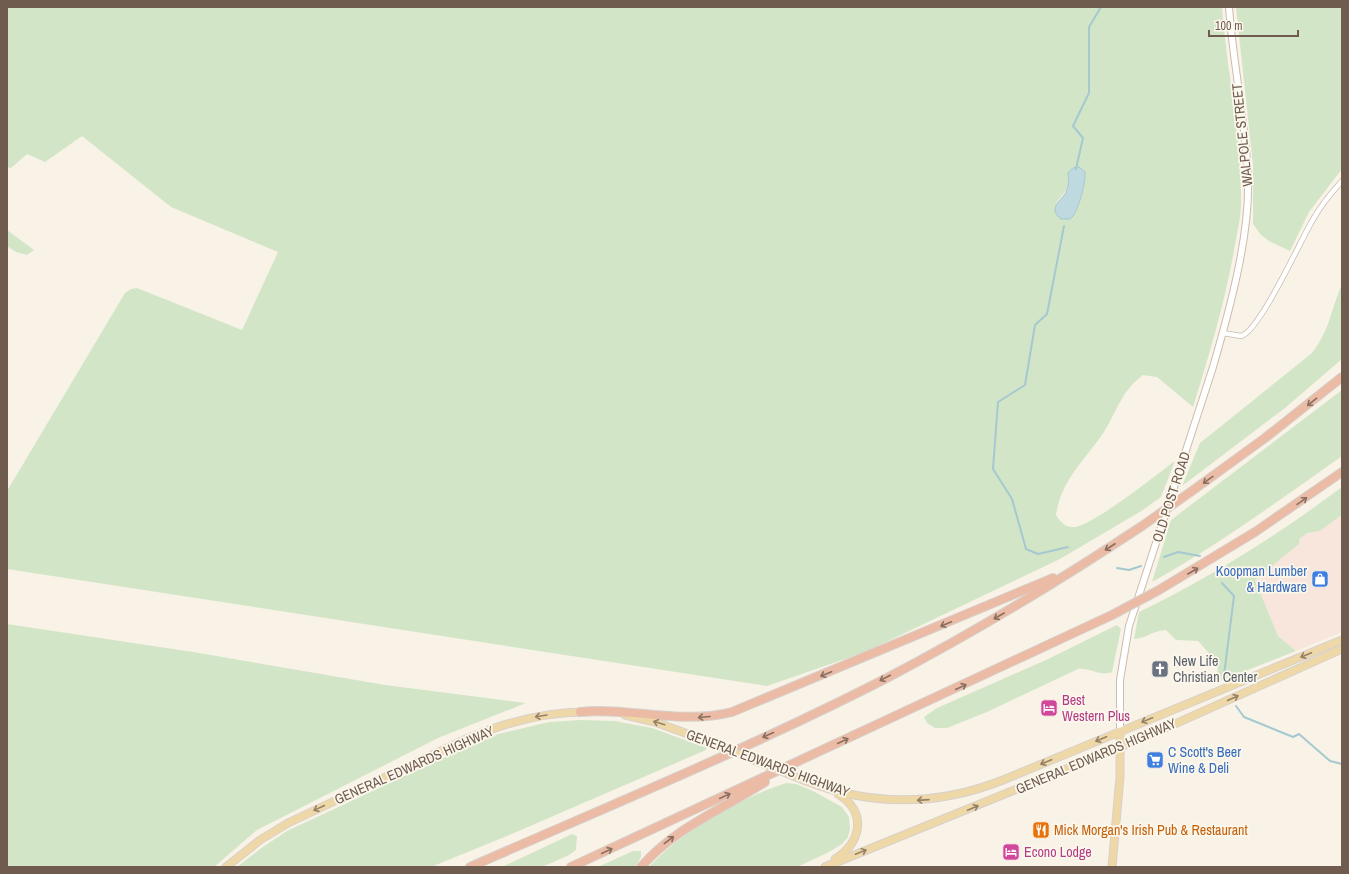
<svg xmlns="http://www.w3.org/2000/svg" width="1349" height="874" font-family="'Archivo Narrow',sans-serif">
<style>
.commercial{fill:#f8e5dc}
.green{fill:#d2e5c7;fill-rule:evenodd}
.water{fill:#bedae0;stroke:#a5c8d1}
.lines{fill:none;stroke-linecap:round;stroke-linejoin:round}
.stream{stroke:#a5c8d1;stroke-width:2}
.street-casing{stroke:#c9bbae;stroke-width:6}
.secondary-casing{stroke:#ccbcad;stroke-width:8}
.primary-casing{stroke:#d7d1ce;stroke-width:9}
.highway-casing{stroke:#d7d1ce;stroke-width:10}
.street{stroke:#fff;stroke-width:4.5}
.secondary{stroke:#fff;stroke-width:6}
.primary{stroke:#efd8a7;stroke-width:7}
.highway{stroke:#ebbba5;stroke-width:8}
.primary-bridge-casing{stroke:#d7d1ce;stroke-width:9;stroke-linecap:butt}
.highway-bridge-casing{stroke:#d7d1ce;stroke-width:10;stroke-linecap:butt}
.primary-bridge{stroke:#efd8a7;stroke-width:7}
.highway-bridge{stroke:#ebbba5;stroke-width:8}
.oneway{stroke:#886f60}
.oneway2{stroke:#958169}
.labels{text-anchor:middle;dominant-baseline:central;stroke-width:3.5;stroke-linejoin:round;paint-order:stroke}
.street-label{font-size:14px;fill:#6f5c4f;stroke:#fcf7ec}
.shop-label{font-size:14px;fill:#366cbe;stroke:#fcf7ec;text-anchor:end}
.worship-label{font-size:14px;fill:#5b616d;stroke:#fcf7ec;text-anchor:start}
.hotel-label{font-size:14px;fill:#b23c85;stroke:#fcf7ec;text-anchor:start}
.food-label{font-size:14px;fill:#c56008;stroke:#fcf7ec;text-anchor:start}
</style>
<rect width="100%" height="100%" fill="#f9f3e7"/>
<!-- commercial -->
<polygon class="commercial" points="1340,516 1342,516 1342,632 1296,651 1278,636 1255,580 1299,544 1300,538 1303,535 1320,531"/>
<!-- green -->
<g class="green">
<path d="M 7,7 L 1222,7 C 1227,73 1242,138 1241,203 C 1241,219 1236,236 1234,251 C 1224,305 1209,356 1193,407 L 1157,377 L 1143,375 C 1122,390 1117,411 1104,432 C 1085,460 1061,480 1056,515 C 1061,522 1065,528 1075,527 C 1095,524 1156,475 1175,461 L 1161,497 L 1143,510 L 1060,559 L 865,652 L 767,686 L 7,569 L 7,491 L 125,293 L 131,289 L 137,288 L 242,330 L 278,252 L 171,207 L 82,136 L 45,162 L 27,154 L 11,168 L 7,167 ZM 1068,177 L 1082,190 L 1077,208 L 1056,204 C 1060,195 1072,188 1068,177 Z"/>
<polygon points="1236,7 1342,7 1342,169 1309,212 1290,251 1269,241 1261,235 1253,224 1253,165"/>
<polygon points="7,230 34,250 27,255 16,252 7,246"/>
<path d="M 1342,284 L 1342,359 L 1285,408 L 1182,486 L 1200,443 L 1312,353 C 1330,330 1331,309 1342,284 Z"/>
<path d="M 1342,390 L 1342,456 C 1280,500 1218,545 1152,582 L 1171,520 Z"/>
<path d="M 1342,487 L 1342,516 L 1340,516 L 1320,531 L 1308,533 L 1300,538 L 1299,544 L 1255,580 L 1278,636 L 1296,651 L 1217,682 L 1218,663 L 1198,641 L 1176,640 L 1166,630 C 1154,630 1145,639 1134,639 L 1139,612 C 1211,577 1278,535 1342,487 Z"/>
<polygon points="7,624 193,652 385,685 526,703 438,738 257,830 214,867 7,867"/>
<path d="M 1117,625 L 1121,629 L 1112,672 C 1100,677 1090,667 1078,669 L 987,712 L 947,728 L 935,728 L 927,723 L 924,717 L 937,708 L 1046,660 Z"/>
<polygon points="581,720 615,721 652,728 707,748 706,750 514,833 431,867 237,867 260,849 287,831 441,759 498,734 549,722"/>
<path d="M 786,783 L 796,784 L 813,791 L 842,807 L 849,817 L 850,829 L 848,837 L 842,844 L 827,853 L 797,867 L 649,867 C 681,831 741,798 786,783 Z"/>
<polygon points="572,834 577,836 576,850 569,855 542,867 502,867"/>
<polygon points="633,851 641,851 641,857 635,867 598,867"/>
</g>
<!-- water -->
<path class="water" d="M 1079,167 L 1085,172 C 1086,182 1078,214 1070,219 L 1061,219 C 1047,208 1062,200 1066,192 C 1069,185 1069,181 1068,173 C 1071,169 1073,167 1079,167 Z"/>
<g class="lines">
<!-- stream -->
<g class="stream">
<polyline points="1076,169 1083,138 1073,126 1089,93 1089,27 1101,7"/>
<polyline points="1064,226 1047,314 1035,325 1025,385 998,402 993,469 1012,499 1026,549 1038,554 1068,547"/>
<polyline points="1164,557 1178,552 1200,556"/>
<polyline points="1117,568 1129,570 1141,566"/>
<polyline points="1222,583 1234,596 1224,675"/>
<polyline points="1236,706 1244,717 1293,737 1299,734 1330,761 1342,764"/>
</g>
<defs>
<path id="street" d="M 1223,333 L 1241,336 C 1259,332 1300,242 1311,223 C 1319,208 1330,194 1342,181"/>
<path id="secondary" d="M 1120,731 L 1120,680 L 1129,626 L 1213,367 C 1229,312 1250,236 1248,179 C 1246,121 1233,65 1229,7"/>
<g id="primary">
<polyline points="625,715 655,722 696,737"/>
<path d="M 806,781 C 871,806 938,806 1003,780 L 1342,640"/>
<path d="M 835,859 C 862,842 867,812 838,794"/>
<path d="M 226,867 L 260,840 L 288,823 L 464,740 C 503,723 542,712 585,712"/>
<polyline points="825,867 1157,732 1342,649"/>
<polyline points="1112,867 1120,777 1120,731"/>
</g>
<g id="highway">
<polyline points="1192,491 1265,438 1342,377"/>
<polyline points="1159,590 1255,532 1342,472"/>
<path d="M 580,712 C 631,707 682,725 732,712 L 1053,578"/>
<path d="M 470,867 C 609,806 750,748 885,679 C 973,633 1059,581 1142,526"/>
<polyline points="571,867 1112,615"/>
<path d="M 641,867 C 674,828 723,809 765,782"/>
</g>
</defs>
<!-- street casing -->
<use href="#street" class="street-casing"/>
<!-- secondary casing -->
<use href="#secondary" class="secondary-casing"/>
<!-- primary casing -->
<use href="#primary" class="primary-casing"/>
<!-- highway casing -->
<use href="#highway" class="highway-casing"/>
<!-- street -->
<use href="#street" class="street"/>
<!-- secondary -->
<use href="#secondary" class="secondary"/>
<!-- primary -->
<use href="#primary" class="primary"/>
<!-- highway -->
<use href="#highway" class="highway"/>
<defs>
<polyline id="primary-bridge" points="696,737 806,781"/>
<g id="highway-bridge">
<polyline points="1142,526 1192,491"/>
<polyline points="1112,615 1159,590"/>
</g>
</defs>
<!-- primary-bridge casing -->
<use href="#primary-bridge" class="primary-bridge-casing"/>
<!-- highway-bridge casing -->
<use href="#highway-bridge" class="highway-bridge-casing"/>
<!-- primary-bridge -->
<use href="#primary-bridge" class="primary-bridge"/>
<!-- highway-bridge -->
<use href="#highway-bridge" class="highway-bridge"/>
</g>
<!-- one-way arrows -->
<defs><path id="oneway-shaft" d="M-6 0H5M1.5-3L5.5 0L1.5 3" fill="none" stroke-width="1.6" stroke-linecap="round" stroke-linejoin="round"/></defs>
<g class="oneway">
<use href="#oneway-shaft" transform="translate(1312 402) rotate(141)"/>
<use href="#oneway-shaft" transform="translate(1208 480) rotate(144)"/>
<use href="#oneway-shaft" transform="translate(1302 501) rotate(-35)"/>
<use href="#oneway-shaft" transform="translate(1110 547) rotate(147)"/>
<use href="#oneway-shaft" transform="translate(1193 571) rotate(-30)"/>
<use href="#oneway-shaft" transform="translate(999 616) rotate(150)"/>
<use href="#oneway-shaft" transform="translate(946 624) rotate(157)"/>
<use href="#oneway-shaft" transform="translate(826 674) rotate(157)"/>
<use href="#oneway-shaft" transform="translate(885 678) rotate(153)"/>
<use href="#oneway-shaft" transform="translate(961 687) rotate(-25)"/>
<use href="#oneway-shaft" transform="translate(704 717) rotate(175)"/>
<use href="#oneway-shaft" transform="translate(768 735) rotate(156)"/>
<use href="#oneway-shaft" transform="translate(843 741) rotate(-25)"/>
<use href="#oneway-shaft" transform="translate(725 796) rotate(-25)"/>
<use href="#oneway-shaft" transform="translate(669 840) rotate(-37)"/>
<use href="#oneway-shaft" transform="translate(607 851) rotate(-25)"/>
</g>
<g class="oneway2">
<use href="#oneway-shaft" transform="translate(1306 655) rotate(157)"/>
<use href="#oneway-shaft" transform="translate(1233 698) rotate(-24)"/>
<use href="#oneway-shaft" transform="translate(541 716) rotate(171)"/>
<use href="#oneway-shaft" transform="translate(1147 720) rotate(158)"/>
<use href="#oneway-shaft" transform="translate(659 723) rotate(-163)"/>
<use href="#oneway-shaft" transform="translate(1101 739) rotate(157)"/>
<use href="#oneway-shaft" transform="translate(1046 762) rotate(157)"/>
<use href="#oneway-shaft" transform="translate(923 800) rotate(176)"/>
<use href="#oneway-shaft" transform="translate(319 808) rotate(155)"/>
<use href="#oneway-shaft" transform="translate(973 808) rotate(-23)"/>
<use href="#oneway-shaft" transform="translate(861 852) rotate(-22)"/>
</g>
<!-- icons -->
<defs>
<symbol id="shop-square" viewBox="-11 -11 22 22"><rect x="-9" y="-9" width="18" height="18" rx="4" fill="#3f7fe0" stroke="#fcf7ec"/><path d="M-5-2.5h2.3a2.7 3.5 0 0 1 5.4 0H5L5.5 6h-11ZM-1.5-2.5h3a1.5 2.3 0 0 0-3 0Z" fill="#fff"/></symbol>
<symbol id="church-square" viewBox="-11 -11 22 22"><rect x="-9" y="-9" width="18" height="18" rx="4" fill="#6b7280" stroke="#fcf7ec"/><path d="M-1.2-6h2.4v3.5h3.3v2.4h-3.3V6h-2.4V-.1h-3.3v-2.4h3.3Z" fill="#fff"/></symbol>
<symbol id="hotel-square" viewBox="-11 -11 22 22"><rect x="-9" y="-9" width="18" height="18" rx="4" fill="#d1479c" stroke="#fcf7ec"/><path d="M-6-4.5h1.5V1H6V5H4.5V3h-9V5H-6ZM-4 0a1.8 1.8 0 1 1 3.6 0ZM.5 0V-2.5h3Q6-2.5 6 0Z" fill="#fff"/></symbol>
<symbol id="supermarket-square" viewBox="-11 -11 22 22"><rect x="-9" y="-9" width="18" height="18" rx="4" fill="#3f7fe0" stroke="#fcf7ec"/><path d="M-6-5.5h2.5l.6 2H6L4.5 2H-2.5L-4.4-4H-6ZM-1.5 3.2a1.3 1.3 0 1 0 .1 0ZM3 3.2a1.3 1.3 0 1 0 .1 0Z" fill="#fff"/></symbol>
<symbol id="restaurant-square" viewBox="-11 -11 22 22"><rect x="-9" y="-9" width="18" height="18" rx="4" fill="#e8710a" stroke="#fcf7ec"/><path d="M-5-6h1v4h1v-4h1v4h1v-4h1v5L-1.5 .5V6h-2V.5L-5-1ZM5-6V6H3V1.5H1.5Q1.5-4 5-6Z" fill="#fff"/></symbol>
</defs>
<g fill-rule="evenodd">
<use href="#shop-square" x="1310" y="569" width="20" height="20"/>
<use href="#church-square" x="1150" y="659" width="20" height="20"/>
<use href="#hotel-square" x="1039" y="698" width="20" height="20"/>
<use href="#supermarket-square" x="1145" y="750" width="20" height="20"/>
<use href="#restaurant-square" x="1031" y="820" width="20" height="20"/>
<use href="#hotel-square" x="1001" y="842" width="20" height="20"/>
</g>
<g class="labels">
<!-- street labels -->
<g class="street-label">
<text transform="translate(1242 135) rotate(-96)">WALPOLE STREET</text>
<text transform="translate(1171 497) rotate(-72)">OLD POST ROAD</text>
<text transform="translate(1096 756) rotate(-23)">GENERAL EDWARDS HIGHWAY</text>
<text transform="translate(768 763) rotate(20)">GENERAL EDWARDS HIGHWAY</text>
<text transform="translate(414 765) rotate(-24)">GENERAL EDWARDS HIGHWAY</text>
</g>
<!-- shop labels -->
<g class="shop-label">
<text x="1307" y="571">Koopman Lumber<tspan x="1307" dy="16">&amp; Hardware</tspan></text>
<text x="1168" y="752" text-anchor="start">C Scott's Beer<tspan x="1168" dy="16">Wine &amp; Deli</tspan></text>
</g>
<!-- worship labels -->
<g class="worship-label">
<text x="1173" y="661">New Life<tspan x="1173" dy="16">Christian Center</tspan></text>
</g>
<!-- hotel labels -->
<g class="hotel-label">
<text x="1062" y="700">Best<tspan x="1062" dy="16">Western Plus</tspan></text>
<text x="1024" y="852">Econo Lodge</text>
</g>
<!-- food labels -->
<g class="food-label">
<text x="1054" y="830">Mick Morgan's Irish Pub &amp; Restaurant</text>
</g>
</g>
<!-- border -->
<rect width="1349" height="874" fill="none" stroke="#6f5c4f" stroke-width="16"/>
<!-- scale -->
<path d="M1209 30v6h89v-6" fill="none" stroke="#6f5c4f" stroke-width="2"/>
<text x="1215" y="30" font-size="12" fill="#6f5c4f" stroke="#fcf7ec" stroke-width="3" paint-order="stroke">100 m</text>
</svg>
